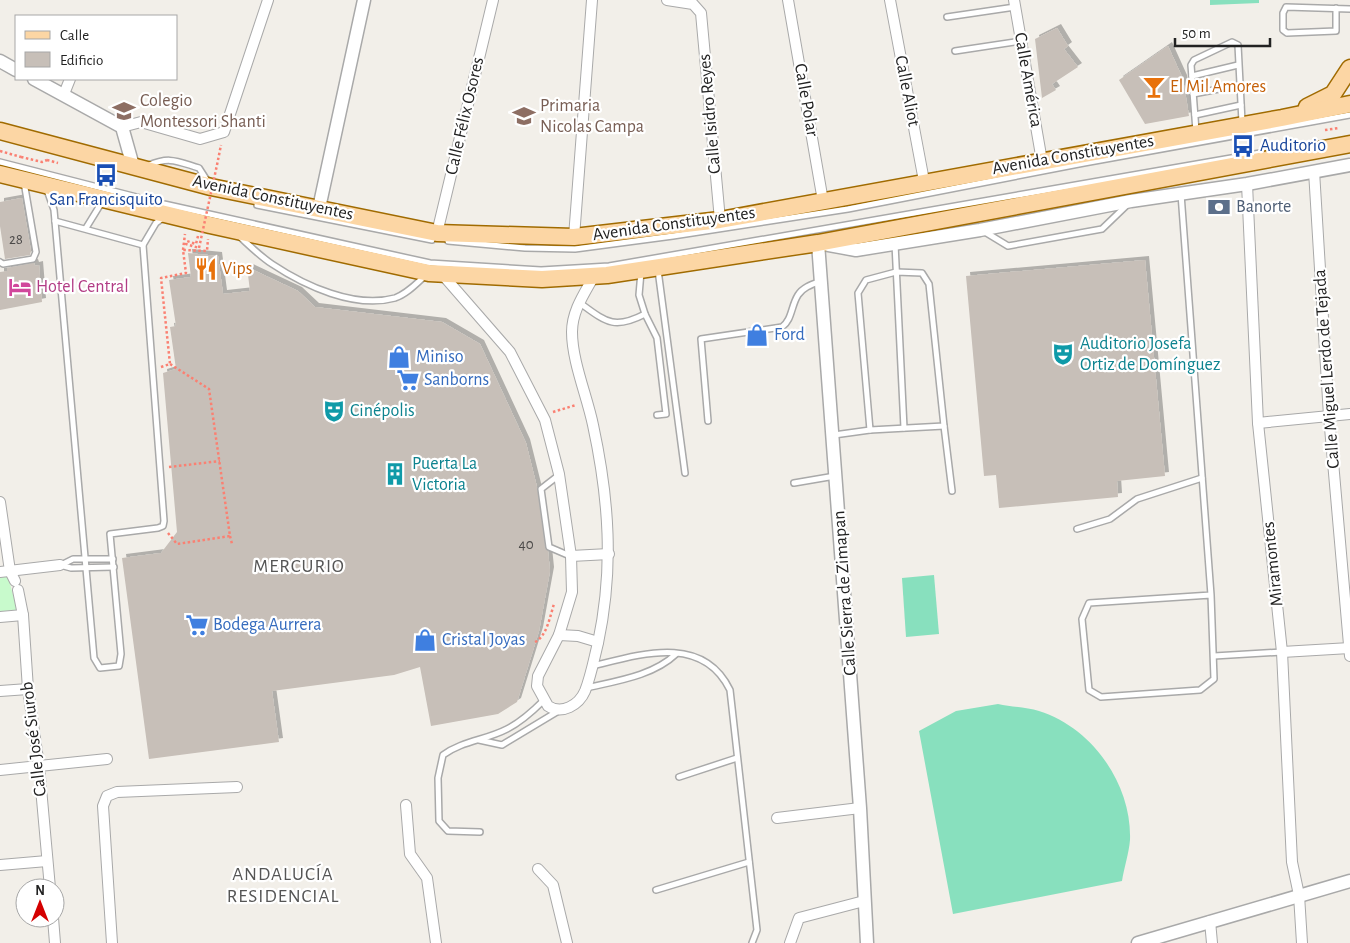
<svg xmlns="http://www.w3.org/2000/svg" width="1350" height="943" font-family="'Alegreya Sans',sans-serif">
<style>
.park{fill:#c8facc}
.pitch{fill:#88e0be}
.building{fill:#c7bfb8;filter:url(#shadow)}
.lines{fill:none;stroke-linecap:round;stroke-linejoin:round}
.service-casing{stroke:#a9a9a9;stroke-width:8}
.minor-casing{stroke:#a9a9a9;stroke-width:12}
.tertiary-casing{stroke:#a9a9a9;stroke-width:15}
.primary-casing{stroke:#a06b00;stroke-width:19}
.path{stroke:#fa8072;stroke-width:2.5;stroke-dasharray:2.5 2.5;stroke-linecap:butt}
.service{stroke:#fff;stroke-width:5}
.minor{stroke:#fff;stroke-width:10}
.tertiary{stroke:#fff;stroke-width:12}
.primary{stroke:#fcd6a4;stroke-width:16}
.path-bridge{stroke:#fa8072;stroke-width:2.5;stroke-dasharray:2.5 2.5;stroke-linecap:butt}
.labels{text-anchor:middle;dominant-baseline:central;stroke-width:4.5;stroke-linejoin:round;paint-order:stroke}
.number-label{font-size:15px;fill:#4b4948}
.street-label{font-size:18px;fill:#222;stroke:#fff}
.food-label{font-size:18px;fill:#c56008;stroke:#fff;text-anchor:start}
.education-label{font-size:18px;fill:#785e54;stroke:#fff;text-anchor:start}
.transit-label{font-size:18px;fill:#164399;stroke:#fff;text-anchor:start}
.service-label{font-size:18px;fill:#4e5e75;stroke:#fff;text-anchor:start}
.hotel-label{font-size:18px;fill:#b23c85;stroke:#fff;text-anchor:start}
.shop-label{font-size:18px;fill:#366cbe;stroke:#fff;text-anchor:start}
.culture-label{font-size:18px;fill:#0d838f;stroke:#fff;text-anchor:start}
.neighbourhood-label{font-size:19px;letter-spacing:1px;fill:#555;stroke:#fff}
</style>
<defs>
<filter id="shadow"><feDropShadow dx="4" dy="-4" stdDeviation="0" flood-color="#0004"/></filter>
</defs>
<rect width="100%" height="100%" fill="#f2efe9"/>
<!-- park -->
<polygon class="park" points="0,577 8,577 18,612 0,614"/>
<!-- pitch -->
<g class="pitch">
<polygon points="1210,0 1259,0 1259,3 1210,5"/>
<polygon points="934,575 939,634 906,637 902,578"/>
<path d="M 998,704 C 1011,707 1027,707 1039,711 C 1093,728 1132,785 1130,840 C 1129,853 1124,868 1122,881 L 953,914 L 919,731 L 956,711 Z"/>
</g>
<!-- building -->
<g class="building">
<polygon points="1057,28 1068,46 1064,49 1078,67 1052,84 1056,90 1042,98 1035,39"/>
<polygon points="1168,46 1183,79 1189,116 1145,124 1119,80"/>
<polygon points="22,198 31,251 30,255 5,259 0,226 0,202"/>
<polygon points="188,253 218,256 223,294 250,291 247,267 298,291 315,307 442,322 480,344 526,443 537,487 545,548 548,551 550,571 539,631 517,702 498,714 431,726 420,667 394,675 272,691 279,742 149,759 122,558 161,553 177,532 163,373 176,369 170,327 176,326 169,280 191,277"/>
<polygon points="1145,260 1165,476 1117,481 1118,497 999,508 996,475 984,476 966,276"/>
<polygon points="34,263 35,266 39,265 42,302 0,310 0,272 7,271 7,268"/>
</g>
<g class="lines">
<defs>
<g id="service">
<polyline points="1336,8 1336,31 1287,33 1283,30 1283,13 1286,7 1350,9"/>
<polyline points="947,17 1015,7"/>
<polyline points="955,51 1021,41"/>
<polyline points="1192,76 1238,65"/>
<polyline points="1193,94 1240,85"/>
<polyline points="1195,115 1241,105"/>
<polyline points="1196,131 1191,65 1194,60 1232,42 1238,45 1242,122"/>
<polyline points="0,162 164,204 430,263 541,270 609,266 1260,153"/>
<path d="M 147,166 C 170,156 176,161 199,168 L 208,182"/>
<polyline points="47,190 54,210 94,658 100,668 119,666 121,654 110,534 158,528 163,526 164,521 143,245 156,223 163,218"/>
<polyline points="1181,194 1211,595 1214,679 1200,690 1101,697 1089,690 1082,619 1089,603 1211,595"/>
<polyline points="257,205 432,240"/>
<polyline points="55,221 143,245"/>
<polyline points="86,228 102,202"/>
<polyline points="985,232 1008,246 1102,229 1127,205"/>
<path d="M 240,237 C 250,246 261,257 272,264 C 305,286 355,309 395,298 C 407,294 417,283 426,275"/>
<polyline points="448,241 525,248 575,249 673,236 848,209 1084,163 1350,115"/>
<polyline points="895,244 904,428"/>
<polyline points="0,262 3,264 33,259 36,252 24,182"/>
<polyline points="658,270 685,473"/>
<polygon points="896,272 922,273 929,284 944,426 870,430 858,293 866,280"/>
<path d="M 580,303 C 606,322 614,330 645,314 L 639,295 L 641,272"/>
<polyline points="645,314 657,338 666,414 657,415"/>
<path d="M 708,421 L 701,339 L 782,327 C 792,320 791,306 798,295 C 803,287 813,284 821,281"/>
<polyline points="944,426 952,491"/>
<polyline points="834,435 870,430"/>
<polyline points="559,475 541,489 549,547 570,556"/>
<polyline points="794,483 835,476"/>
<polyline points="1077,529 1110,519 1137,499 1202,478"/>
<polyline points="60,565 71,568 114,567"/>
<polyline points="61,565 73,559 113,559"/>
<polyline points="1214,656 1282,652"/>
<path d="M 593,666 C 641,654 703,634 730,690 L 757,930 L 752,943"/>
<path d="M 586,688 C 616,681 653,676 676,654"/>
<polyline points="479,740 502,745 560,710"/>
<polyline points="679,777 737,758"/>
<path d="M 480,832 L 448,831 L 439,821 L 438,778 L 443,755 C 462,741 486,740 507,729 C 521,722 533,711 544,700"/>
<polyline points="656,890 749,862"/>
</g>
<g id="minor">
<polyline points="667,0 693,4 701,13 720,220"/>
<polyline points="788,0 823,201"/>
<polyline points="890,0 924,181"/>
<polyline points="1014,0 1042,161"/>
<polyline points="64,94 70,79"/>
<polyline points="122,127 141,122 200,139 224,132 268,0"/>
<polyline points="1314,171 1329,416 1350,656"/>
<polyline points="1247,184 1258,423 1282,652 1292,862 1299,895 1302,943"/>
<polyline points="437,233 493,0"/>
<polyline points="574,237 592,0"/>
<path d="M 442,274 L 510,352 L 545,420 L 559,474 L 571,556 L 572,592 L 559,635 L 538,676 L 537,686 L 548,706 C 562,715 579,705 585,691 C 591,676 594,659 598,643 C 614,568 609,499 593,425 C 587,396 572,361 572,332 C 572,311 584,294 594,276"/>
<polyline points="1258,423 1350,414"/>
<polyline points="0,502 10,571 15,581"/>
<polyline points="571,556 609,554"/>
<polyline points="0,572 60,565"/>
<polyline points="18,590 23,615 28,689 39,766 50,888"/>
<polyline points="0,617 23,615"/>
<polyline points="559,635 578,636 598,642"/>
<polyline points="1282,652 1350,648"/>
<polyline points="0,691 28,689"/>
<polyline points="0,770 107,759"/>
<polyline points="406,805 410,854 427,878 436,943"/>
<polyline points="777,818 860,808"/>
<polyline points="0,865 47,861"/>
<polyline points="538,869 553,885 567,943"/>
<polyline points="53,918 55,943"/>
<polyline points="1210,921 1212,943"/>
<polyline points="112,943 103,806 107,796 117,792 237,787"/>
<polyline points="790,943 799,918 864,901"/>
</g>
<g id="tertiary">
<polyline points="0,61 16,70"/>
<polyline points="34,79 122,127 133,166"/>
<polyline points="319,208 364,0"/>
<polyline points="867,943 860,808 818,243 856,250 980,230 1131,201 1247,184 1350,165"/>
<polyline points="1138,943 1350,881"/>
</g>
<g id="primary">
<polyline points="1307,107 1333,94 1350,68"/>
<polyline points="0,131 211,187 437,233 574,237 720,220 1282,118 1350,104"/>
<polyline points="0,174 210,225 429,273 542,279 607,275 818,243 1350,144"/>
</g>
</defs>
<!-- service casing -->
<use href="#service" class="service-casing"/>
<!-- minor casing -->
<use href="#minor" class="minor-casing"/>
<!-- tertiary casing -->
<use href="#tertiary" class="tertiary-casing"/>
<!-- primary casing -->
<use href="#primary" class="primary-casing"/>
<!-- path -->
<g class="path">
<polyline points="1325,130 1339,128"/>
<polyline points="0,151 21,157"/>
<polyline points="21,157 42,162 47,160"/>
<polyline points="47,160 58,163"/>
<polyline points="217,165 221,145"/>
<polyline points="198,236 196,244 187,241 186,244 199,248"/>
<polyline points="183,250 185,234"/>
<polyline points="161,367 170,364 161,278 186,273 183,250 207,251 208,239"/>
<polyline points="553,412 576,405"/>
<polyline points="169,467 220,461"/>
<polyline points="168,533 177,544 230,536 209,389 170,364"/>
<polyline points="230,536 232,544"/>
<path d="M 535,642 C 547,636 550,616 554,604"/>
</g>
<!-- service -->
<use href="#service" class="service"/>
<!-- minor -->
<use href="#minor" class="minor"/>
<!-- tertiary -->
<use href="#tertiary" class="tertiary"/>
<!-- primary -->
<use href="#primary" class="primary"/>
<!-- path-bridge -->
<polyline class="path-bridge" points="199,248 217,165"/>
</g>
<!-- icons -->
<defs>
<symbol id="bar-bare" viewBox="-9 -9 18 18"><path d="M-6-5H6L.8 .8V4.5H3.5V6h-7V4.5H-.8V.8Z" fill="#e8710a" stroke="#fff" stroke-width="2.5" paint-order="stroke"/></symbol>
<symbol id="school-bare" viewBox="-9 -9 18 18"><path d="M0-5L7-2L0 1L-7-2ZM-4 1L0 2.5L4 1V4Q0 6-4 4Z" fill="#8d6e63" stroke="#fff" stroke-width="2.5" paint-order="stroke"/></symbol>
<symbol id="bus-bare" viewBox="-9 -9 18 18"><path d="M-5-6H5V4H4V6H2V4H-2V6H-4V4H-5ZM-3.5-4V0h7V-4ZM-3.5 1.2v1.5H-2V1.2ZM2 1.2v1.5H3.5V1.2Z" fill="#1a4fb4" stroke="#fff" stroke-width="2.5" paint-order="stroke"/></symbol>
<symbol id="bank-bare" viewBox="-9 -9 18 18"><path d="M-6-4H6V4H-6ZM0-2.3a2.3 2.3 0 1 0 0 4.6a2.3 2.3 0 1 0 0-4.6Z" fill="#5c6f8a" stroke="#fff" stroke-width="2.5" paint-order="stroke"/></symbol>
<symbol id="restaurant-bare" viewBox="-9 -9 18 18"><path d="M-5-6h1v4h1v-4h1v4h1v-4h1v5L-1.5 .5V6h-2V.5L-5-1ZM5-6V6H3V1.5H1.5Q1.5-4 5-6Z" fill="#e8710a" stroke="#fff" stroke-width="2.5" paint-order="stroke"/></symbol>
<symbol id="hotel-bare" viewBox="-9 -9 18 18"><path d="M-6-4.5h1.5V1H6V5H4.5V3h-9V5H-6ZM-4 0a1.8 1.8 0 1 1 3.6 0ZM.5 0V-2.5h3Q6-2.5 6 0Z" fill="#d1479c" stroke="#fff" stroke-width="2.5" paint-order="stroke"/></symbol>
<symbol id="shop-bare" viewBox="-9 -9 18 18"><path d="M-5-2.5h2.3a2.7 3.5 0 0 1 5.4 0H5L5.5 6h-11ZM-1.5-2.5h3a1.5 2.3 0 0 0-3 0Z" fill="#3f7fe0" stroke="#fff" stroke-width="2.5" paint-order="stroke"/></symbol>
<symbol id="theatre-bare" viewBox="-9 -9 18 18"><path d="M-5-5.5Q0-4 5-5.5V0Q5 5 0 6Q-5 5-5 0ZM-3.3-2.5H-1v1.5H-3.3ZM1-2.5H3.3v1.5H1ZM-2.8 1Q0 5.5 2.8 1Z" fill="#0f9aa8" stroke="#fff" stroke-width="2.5" paint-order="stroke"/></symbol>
<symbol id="supermarket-bare" viewBox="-9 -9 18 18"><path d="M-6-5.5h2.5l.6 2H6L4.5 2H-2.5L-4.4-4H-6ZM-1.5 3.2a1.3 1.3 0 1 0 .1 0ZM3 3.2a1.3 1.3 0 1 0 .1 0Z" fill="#3f7fe0" stroke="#fff" stroke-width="2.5" paint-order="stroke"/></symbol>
<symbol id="building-bare" viewBox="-9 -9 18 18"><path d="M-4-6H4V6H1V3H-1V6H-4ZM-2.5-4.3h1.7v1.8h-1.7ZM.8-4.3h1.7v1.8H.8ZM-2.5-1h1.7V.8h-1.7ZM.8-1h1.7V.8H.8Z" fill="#0f9aa8" stroke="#fff" stroke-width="2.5" paint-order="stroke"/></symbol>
</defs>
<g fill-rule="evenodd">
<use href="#bar-bare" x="1138" y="71" width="32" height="32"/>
<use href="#school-bare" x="108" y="95" width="32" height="32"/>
<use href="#school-bare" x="508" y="100" width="32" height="32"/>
<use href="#bus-bare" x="1227" y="130" width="32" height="32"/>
<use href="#bus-bare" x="90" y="159" width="32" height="32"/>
<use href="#bank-bare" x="1203" y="191" width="32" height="32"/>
<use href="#restaurant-bare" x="190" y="253" width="32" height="32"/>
<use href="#hotel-bare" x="4" y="271" width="32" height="32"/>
<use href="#shop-bare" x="741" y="319" width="32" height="32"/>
<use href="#theatre-bare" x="1047" y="338" width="32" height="32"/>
<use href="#shop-bare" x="383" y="341" width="32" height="32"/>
<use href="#supermarket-bare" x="392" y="364" width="32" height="32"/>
<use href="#theatre-bare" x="318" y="395" width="32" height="32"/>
<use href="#building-bare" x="379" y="458" width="32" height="32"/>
<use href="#supermarket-bare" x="181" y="609" width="32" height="32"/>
<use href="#shop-bare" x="409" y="624" width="32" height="32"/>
</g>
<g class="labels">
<!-- number labels -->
<g class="number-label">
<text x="16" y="239">28</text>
<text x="526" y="544">40</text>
</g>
<!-- street labels -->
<g class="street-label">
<text transform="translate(1028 80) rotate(80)">Calle América</text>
<text transform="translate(907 91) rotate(79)">Calle Aliot</text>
<text transform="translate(806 100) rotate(80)">Calle Polar</text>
<text transform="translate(710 114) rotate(-95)">Calle Isidro Reyes</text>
<text transform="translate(465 116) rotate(-77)">Calle Félix Osores</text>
<text transform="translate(1073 155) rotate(-10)">Avenida Constituyentes</text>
<text transform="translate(273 198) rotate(12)">Avenida Constituyentes</text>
<text transform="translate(674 224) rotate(-8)">Avenida Constituyentes</text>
<text transform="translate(1327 369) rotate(-94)">Calle Miguel Lerdo de Tejada</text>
<text transform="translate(1273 564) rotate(-96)">Miramontes</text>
<text transform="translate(845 593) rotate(-94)">Calle Sierra de Zimapan</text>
<text transform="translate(34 739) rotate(-97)">Calle José Siurob</text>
</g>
<!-- food labels -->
<g class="food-label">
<text x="1170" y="87">El Mil Amores</text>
<text x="222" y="269">Vips</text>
</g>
<!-- education labels -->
<g class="education-label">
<text x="140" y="101">Colegio<tspan x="140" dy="21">Montessori Shanti</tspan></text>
<text x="540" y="106">Primaria<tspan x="540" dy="21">Nicolas Campa</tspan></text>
</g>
<!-- transit labels -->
<g class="transit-label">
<text x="1260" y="146">Auditorio</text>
<text x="106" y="200" text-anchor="middle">San Francisquito</text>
</g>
<!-- service labels -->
<g class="service-label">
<text x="1236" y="207">Banorte</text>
</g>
<!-- hotel labels -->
<g class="hotel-label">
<text x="36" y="287">Hotel Central</text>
</g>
<!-- shop labels -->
<g class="shop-label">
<text x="774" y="335">Ford</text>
<text x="416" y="357">Miniso</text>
<text x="424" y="380">Sanborns</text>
<text x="213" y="625">Bodega Aurrera</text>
<text x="442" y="640">Cristal Joyas</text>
</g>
<!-- culture labels -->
<g class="culture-label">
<text x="1080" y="344">Auditorio Josefa<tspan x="1080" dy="21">Ortiz de Domínguez</tspan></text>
<text x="350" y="411">Cinépolis</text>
<text x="412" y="464">Puerta La<tspan x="412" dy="21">Victoria</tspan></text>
</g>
<!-- neighbourhood labels -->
<g class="neighbourhood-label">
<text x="299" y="566">MERCURIO</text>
<text x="283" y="874">ANDALUCÍA<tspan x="283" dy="22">RESIDENCIAL</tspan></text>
</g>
</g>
<!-- legend -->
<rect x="15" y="15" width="162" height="65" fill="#ffffff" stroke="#a7a7a7"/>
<rect x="25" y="31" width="25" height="8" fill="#fcd6a4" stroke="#a7a7a7"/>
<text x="60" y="40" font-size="15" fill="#222222">Calle</text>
<rect x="25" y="52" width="25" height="15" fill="#c7bfb8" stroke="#a7a7a7"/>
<text x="60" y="65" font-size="15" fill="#222222">Edificio</text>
<!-- north arrow -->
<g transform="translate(40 903)"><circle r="24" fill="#ffffff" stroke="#a7a7a7"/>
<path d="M0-4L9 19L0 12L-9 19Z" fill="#d40000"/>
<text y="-8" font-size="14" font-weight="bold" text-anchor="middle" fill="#222222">N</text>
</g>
<!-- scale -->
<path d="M1175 38v8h95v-8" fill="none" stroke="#222222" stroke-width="2.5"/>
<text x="1182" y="38" font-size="15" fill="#222222" stroke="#ffffff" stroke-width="4" paint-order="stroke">50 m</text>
</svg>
